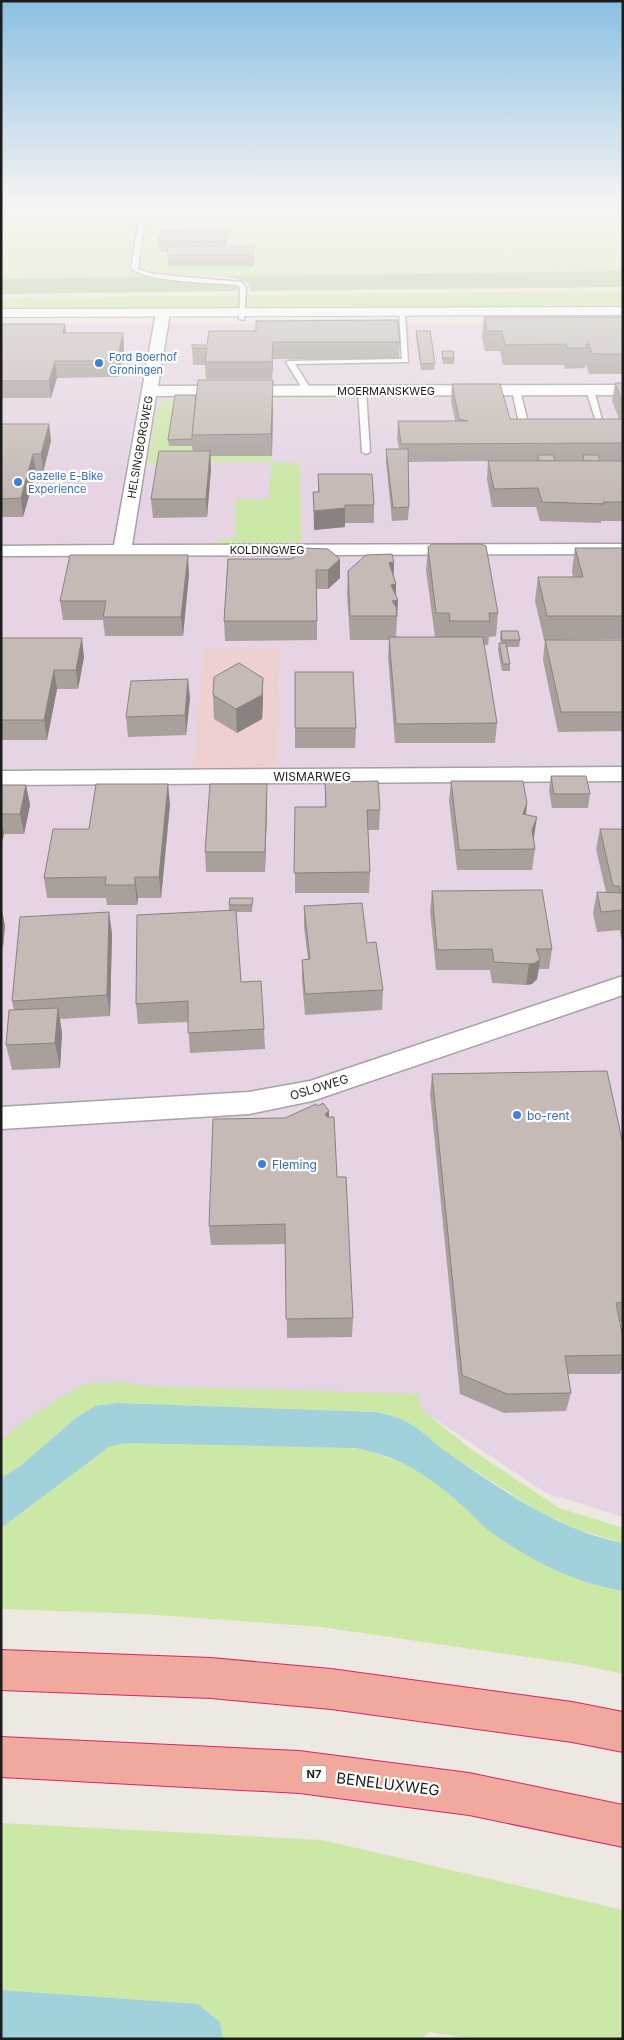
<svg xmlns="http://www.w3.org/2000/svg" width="624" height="2040" font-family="Inter,sans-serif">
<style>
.commercial{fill:#eed0d1}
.industrial{fill:#e6d3e4;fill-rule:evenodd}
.grass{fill:#cbe8a6}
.forest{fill:#a9cc96}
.water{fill:#a1d2db}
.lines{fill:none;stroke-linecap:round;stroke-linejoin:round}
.service-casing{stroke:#a3a3a3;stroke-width:3}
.minor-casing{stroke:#a3a3a3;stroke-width:3}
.tertiary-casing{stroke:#a3a3a3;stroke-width:2}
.trunk-casing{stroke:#d4256c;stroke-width:2}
.service{fill:#fff;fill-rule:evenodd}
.minor{fill:#fff;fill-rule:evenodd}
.tertiary{fill:#fff;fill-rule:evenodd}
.trunk{fill:#f0a99c;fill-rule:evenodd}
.wall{fill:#a9a09c}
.shaded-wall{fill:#8a827f}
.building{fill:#c5bab5;stroke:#8a827f}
.shop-dot{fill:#3f7fe0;stroke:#fff;stroke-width:2}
.labels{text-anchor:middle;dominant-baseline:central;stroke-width:4.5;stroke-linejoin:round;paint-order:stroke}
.far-shop-label{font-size:11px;fill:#366cbe;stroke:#fff;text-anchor:start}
.far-street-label{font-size:11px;fill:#1c1c1c;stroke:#fff}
.shield{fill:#fff;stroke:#606060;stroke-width:1}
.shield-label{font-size:11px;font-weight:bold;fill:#1c1c1c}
.street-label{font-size:12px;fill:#1c1c1c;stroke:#fff}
.shop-label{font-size:12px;fill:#366cbe;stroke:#fff;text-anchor:start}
.near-street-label{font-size:15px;fill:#1c1c1c;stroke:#fff}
</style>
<rect width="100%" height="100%" fill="#ede8e1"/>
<!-- commercial -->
<polygon class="commercial" points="203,648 280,648 278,774 192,775"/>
<!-- industrial -->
<path class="industrial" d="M 623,323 L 623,1517 L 546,1493 L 411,1403 L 100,1387 L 1,1462 L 1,324 ZM 203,648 L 280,648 L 278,774 L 192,775 Z"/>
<!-- grass -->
<g class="grass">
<polygon points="1,206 623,206 623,271 1,279"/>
<polygon points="623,291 623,308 544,305 544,307 1,311 1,298"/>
<polygon points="348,396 352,398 273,399 271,462 300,463 301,542 218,543 218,539 235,538 236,500 269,499 271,462 148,463 158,408 166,400 185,397"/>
<polygon points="120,1382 150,1386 419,1394 421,1409 472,1450 559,1508 623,1528 623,1543 577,1529 538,1511 440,1448 411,1424 376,1412 117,1403 95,1406 77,1417 20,1466 1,1478 1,1441 24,1421 71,1391 85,1384"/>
<polygon points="124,1443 339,1446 371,1451 404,1464 425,1475 457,1500 597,1586 623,1591 623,1674 576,1664 321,1627 143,1614 1,1609 1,1528 109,1447"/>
<polygon points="1,1823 322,1840 623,1910 623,2039 474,2039 429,2032 422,2039 223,2039 220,2022 198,2004 1,1990"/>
</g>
<!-- forest -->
<g class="forest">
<polygon points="623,271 623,287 250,291 248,283 225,276"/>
<polygon points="141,277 231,283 237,287 237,291 1,294 1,279"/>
</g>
<!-- water -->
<g class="water">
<path d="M 117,1403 L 376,1412 C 388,1415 402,1418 412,1425 C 426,1434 437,1446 451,1455 C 503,1491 560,1531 623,1543 L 623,1591 C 574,1583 528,1559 488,1530 C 477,1521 468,1510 457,1501 C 427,1474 394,1454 354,1448 L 124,1443 L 109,1447 L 1,1528 L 1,1478 L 20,1466 L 77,1417 L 95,1406 Z"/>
<polygon points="1,1990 198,2004 220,2022 223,2039 1,2039"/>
</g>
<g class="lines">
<defs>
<g id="service">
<path d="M 141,222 L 144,224 L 138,269 L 153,274 L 241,282 L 246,288 L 244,320 L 239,319 L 240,288 L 237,285 C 216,283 143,282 131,268 L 138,224 Z"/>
<polygon points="402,310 405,312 408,362 295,364 312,391 305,393 286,362 288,361 402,359 399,312"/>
<polygon points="516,388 520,390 531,435 525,435 521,433 512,390"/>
<polygon points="590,388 594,390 606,435 600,435 596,433 599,431 586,390"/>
<polygon points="362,389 366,391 370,452 366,454 362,452 358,391"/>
</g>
<g id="minor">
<polygon points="163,309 170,313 158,386 623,385 623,395 156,396 132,545 623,544 623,554 1,556 1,546 114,545 156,313"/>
<polygon points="623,767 623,781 1,785 1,771"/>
<polygon points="623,976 623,995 312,1101 249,1114 1,1129 1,1107 249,1092 310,1081"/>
</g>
<polygon id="tertiary" points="623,307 623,315 1,317 1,309"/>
<g id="trunk">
<polygon points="1,1650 211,1658 331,1669 572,1702 623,1712 623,1752 572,1742 331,1709 211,1698 1,1690"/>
<polygon points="1,1737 299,1751 469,1773 623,1805 623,1847 469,1815 299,1793 1,1777"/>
</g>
</defs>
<!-- service casing -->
<use href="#service" class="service-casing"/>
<!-- minor casing -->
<use href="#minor" class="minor-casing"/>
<!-- tertiary casing -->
<use href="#tertiary" class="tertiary-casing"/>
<!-- trunk casing -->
<use href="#trunk" class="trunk-casing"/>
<!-- service -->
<use href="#service" class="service"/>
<!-- minor -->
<use href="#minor" class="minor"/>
<!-- tertiary -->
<use href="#tertiary" class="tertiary"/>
<!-- trunk -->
<use href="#trunk" class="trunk"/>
</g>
<!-- wall -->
<g class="wall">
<polygon points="226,230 227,246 254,246 254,266 168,266 168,252 160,252 159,241"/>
<polygon points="484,317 623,317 623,374 589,374 586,365 585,365 585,368 565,369 564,365 503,365 500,351 485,351 482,338"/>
<polygon points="1,324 66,333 123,333 124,350 119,377 57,378 51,398 1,398"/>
<polygon points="209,331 400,342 399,359 273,359 272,379 206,379 205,365 193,365 192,348 207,345"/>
<polygon points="416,331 435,363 434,370 421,370 416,337"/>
<polygon points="442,351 454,358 454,364 443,364 442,357"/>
<polygon points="615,383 623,383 623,521 601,521 601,523 540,521 536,507 492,507 487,479 488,461 408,462 409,507 408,520 392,521 386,462 386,449 399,449 397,439 398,421 455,421 451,401 452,384 510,419 619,419 612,401"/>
<polygon points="273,401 272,456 211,456 211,469 207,517 153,518 151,499 193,451 192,446 169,446 168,440"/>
<polygon points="1,424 49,424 51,441 43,472 36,472 23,517 1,517"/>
<polygon points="318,474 374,505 374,523 345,523 345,527 314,530 313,492 318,492"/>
<polygon points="428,547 498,613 496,636 489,637 488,645 484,645 497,723 495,743 395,743 388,657 389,640 350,640 347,594 348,571 394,562 394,576 396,584 396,596 398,600 396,637 447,637 435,637 426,570"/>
<polygon points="575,548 623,548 623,639 544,640 535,601 538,577 573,577 572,571"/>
<polygon points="228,559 340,559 340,578 328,589 317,589 317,640 225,641 224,621"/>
<polygon points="189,574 183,636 105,636 103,620 63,620 60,601"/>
<polygon points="501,631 520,640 519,647 507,647 510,664 510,671 502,671 498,650 499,643 501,643 500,638"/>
<polygon points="1,638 84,657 78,689 57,689 47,740 1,740"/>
<polygon points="545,640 623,640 623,731 558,732 543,660"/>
<polygon points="295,672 356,728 355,748 295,748"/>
<polygon points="213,695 263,702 262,719 237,733 214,719"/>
<polygon points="190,698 186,735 128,737 126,717"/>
<polygon points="551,776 590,794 588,808 552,808 549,790"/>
<polygon points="451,781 527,803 526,815 534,837 534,839 535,849 532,870 457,870 449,801"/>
<polygon points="325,782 380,810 379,830 368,830 370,872 369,893 295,893 295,807 325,807"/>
<polygon points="1,785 26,785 30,805 24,834 4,834 1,846"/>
<polygon points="170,804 161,898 138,898 137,905 107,905 106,898 47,898 44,878 89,829"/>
<polygon points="267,804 265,872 206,872 205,852"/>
<polygon points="600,829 623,829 623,938 621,938 620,930 597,932 593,913 597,892 606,892 596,849"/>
<polygon points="432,891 552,949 549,969 539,969 537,979 532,984 526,985 492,983 490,970 436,970 430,911"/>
<polygon points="253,898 252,912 236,912 241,982 264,1029 265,1049 190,1053 188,1022 138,1024 136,1004 229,910 229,905"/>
<polygon points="1,906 5,926 3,947 1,947"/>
<polygon points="304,906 367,943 383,990 382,1010 305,1015 302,980 302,960 308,959 304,927"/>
<polygon points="112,933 110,1016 60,1019 62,1033 60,1068 12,1070 6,1045 14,1010 12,1001"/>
<polygon points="432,1074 623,1144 623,1322 620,1322 623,1338 623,1366 620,1374 568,1374 571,1393 566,1411 504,1413 460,1394 430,1094"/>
<polygon points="329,1117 337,1177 353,1318 352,1337 287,1338 286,1244 211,1245 209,1226"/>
</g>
<!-- shaded-wall -->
<g class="shaded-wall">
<polygon points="65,324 67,340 63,333"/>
<polygon points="123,333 124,350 119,377 117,361"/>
<polygon points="273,342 273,359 272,379 272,362"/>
<polygon points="55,361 57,378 51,398 49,381"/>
<polygon points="273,380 273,401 272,456 271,434"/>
<polygon points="49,424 51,441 43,472 41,454"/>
<polygon points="210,451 211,469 207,517 206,499"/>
<polygon points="33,454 36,472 23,517 21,498"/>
<polygon points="345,508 345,527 314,530 314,511"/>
<polygon points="188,555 189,574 183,636 181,617"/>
<polygon points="340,559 340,578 328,589 328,570"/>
<polygon points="394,562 393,585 396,584 396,600 398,600 397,616 392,616 389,563"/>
<polygon points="82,638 84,657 78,689 76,670"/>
<polygon points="54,670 57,689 47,740 44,720"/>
<polygon points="263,678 263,702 262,719 237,733 236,709"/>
<polygon points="188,679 190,698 186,735 185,715"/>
<polygon points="168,784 170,804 161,898 159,877"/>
<polygon points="267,784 267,804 265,872 265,852"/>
<polygon points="26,785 30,805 24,834 20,814"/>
<polygon points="527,803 525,823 523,814"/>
<polygon points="537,817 534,837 529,850 532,830"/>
<polygon points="1,820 4,834 1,846"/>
<polygon points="135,877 138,898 137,905 135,885"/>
<polygon points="1,906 5,926 3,947 1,936"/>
<polygon points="109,912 112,933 110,1016 107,995"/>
<polygon points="540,959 537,979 532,984 526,985 529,964"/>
<polygon points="58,1008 62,1033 60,1068 55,1043"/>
<polygon points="329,1111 329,1131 325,1114"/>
</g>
<!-- building -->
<g class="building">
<polygon points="226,230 226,241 159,241 161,231"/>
<polygon points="254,246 254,255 167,255 168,247"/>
<polygon points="484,317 623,317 623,354 592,354 589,344 586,344 587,348 567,348 566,344 505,345 502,331 487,331"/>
<polygon points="397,320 400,342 273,342 272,362 205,362 207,348 192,348 192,345 207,345 209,331 256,331 256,321"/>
<polygon points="1,324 65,324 63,333 123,333 117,361 55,361 49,381 1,381"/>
<polygon points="416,331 430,331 435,363 421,364"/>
<polygon points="442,351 453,351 454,358 443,358"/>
<polygon points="198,380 273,380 271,434 192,435"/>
<polygon points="615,383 623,383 623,404"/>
<polygon points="452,384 500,384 510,419 623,419 623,443 401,444 398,421 468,421 459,419"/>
<polygon points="175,395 196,395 192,435 192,439 168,440"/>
<polygon points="1,424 49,424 41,454 33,454 21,498 1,499"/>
<polygon points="386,449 408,449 409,507 393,508"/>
<polygon points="159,451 210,451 206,499 151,499"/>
<polygon points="538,455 553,455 555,461 539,461"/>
<polygon points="583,455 598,455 600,461 584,461"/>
<polygon points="488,461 623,461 623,502 603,502 604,504 542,502 538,488 494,489"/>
<polygon points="318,474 372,474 374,505 345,505 345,508 314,511 313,492 319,492"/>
<polygon points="432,544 481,544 486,546 498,613 489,613 490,621 450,621 449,613 436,613 428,547"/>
<polygon points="304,548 328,549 340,559 328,570 316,570 317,621 224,621 228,559 291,559"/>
<polygon points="575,548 623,548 623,616 547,616 538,577 583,577"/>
<polygon points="392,554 394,562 389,563 396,584 391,585 398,600 392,601 396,607 397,616 350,616 348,571 366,555"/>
<polygon points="70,555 188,555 181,617 103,617 106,601 60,601"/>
<polygon points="501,631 518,631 520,640 502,640"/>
<polygon points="389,637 483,637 497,723 396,724"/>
<polygon points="1,638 82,638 76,670 54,670 44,720 1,720"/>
<polygon points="545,640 623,640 623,712 561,712"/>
<polygon points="499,643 506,643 510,664 503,664"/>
<polygon points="239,663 263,678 262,695 236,709 213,695 214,677"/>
<polygon points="295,672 353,672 356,728 295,728"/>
<polygon points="188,679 185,715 126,717 131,681"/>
<polygon points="551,776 586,776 590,794 554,794"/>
<polygon points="378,781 380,810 367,810 370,872 294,873 295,807 326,807 325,782"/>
<polygon points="451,781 523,781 527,803 523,814 537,817 532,830 535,849 459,850"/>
<polygon points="96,784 168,784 159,877 135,877 135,885 105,885 106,877 44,878 53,829 89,829"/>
<polygon points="210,784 267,784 265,852 205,852"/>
<polygon points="1,785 26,785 20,814 1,814"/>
<polygon points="600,829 623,829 623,910 601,912 597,892 621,893 619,886 613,886"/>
<polygon points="542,890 552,949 536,949 540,959 535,963 529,964 494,962 492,949 437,950 432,891"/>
<polygon points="230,898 253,898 252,905 229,905"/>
<polygon points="362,903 367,943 376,942 383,990 305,994 302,960 310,959 304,906"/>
<polygon points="236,910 241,982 261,981 264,1029 188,1033 188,1001 136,1004 137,915"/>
<polygon points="109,912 107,995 12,1001 20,917"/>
<polygon points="58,1008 55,1043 6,1045 9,1010"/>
<polygon points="607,1071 623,1144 623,1302 616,1303 623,1338 623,1355 565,1356 571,1393 507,1394 462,1375 432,1074"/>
<polygon points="323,1103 329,1111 325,1114 327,1117 334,1117 337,1177 346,1177 353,1318 286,1319 285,1224 209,1226 213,1119 285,1118 316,1104 318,1106"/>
</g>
<!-- sky -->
<linearGradient id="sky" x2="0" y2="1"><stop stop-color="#8bc0e3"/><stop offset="0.42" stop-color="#f7f5f2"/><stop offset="1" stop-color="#f7f5f2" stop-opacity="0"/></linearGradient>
<rect width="624" height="492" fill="url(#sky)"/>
<!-- markers -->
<g class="shop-dot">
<circle cx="99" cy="363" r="5"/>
<circle cx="18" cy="482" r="5"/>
<circle cx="517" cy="1115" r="5"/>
<circle cx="262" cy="1164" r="5"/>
</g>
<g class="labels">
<!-- far-shop labels -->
<g class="far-shop-label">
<text x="109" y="357">Ford Boerhof<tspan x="109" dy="13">Groningen</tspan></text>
<text x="28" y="476">Gazelle E-Bike<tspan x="28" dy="13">Experience</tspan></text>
</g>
<!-- far-street labels -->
<g class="far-street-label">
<text x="386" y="391">MOERMANSKWEG</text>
<text transform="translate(140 447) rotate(-80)">HELSINGBORGWEG</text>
<text x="267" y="550">KOLDINGWEG</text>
</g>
<!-- shield labels -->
<rect class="shield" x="301.5" y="1765.5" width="25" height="17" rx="4"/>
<g class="shield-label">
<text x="314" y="1774">N7</text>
</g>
<!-- street labels -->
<g class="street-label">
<text x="312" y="776">WISMARWEG</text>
<text transform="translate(319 1087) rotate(-17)">OSLOWEG</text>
</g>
<!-- shop labels -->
<g class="shop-label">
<text x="527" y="1115">bo-rent</text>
<text x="272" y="1164">Fleming</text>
</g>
<!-- near-street labels -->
<g class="near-street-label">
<text transform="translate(388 1784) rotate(7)">BENELUXWEG</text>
</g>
</g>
<!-- border -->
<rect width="624" height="2040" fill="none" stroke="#1c1c1c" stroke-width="5"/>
</svg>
